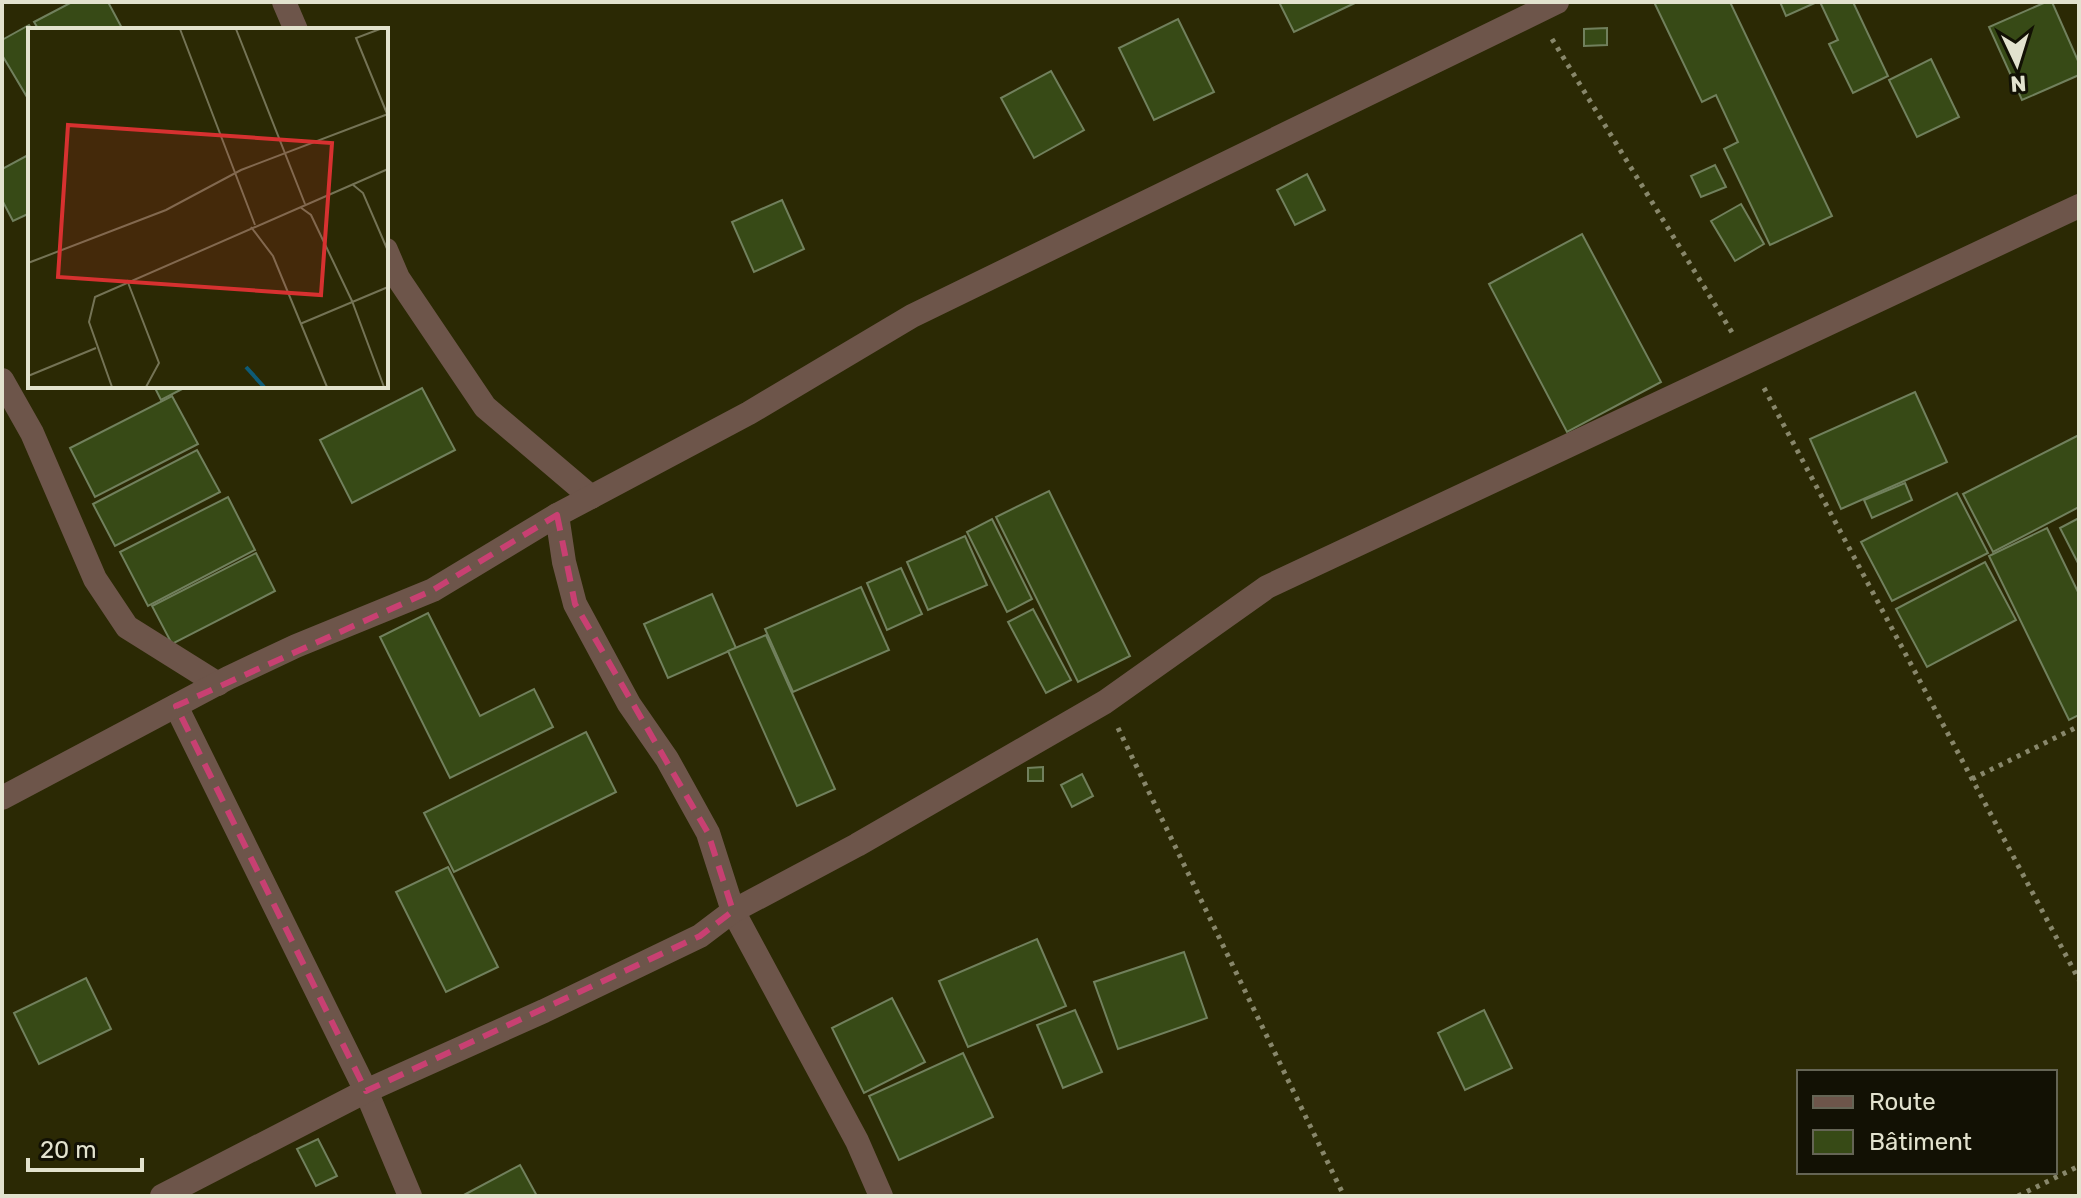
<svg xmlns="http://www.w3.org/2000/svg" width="2081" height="1198" font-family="Rubik,sans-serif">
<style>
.building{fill:#374a16;stroke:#71805d;stroke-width:2}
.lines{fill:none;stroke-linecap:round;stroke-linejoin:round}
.path{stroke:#88876b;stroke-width:5;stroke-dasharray:4 6;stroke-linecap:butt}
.minor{stroke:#6d554a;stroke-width:24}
.marked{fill:none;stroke:#c84072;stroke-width:6;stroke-dasharray:16 10;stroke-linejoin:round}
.inset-river{fill:none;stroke:#0e5b76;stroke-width:4}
.inset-road{fill:none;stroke:#747355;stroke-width:2}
.view{fill:#d73130;fill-opacity:0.15;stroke:#d73130;stroke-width:4}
.inset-edge{fill:none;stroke:#e2e2ce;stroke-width:4}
</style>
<rect width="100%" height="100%" fill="#2b2904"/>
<!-- building -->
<g class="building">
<polygon points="72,2 108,2 123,30 39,30 34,22"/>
<polygon points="1279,2 1357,2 1294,32"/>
<polygon points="1654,2 1730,2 1832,216 1770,245 1724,149 1738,142 1716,95 1702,102"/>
<polygon points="1780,2 1817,2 1786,16"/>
<polygon points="1820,2 1853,2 1888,76 1853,93 1829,44 1838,40"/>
<polygon points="2046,2 2052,2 2079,63 2079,75 2022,100 1989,27"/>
<polygon points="1178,19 1214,92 1154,120 1119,48"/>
<polygon points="29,25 32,30 30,30 30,95 27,97 2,55 2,40"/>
<polygon points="1607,28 1607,45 1584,46 1584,29"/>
<polygon points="1931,59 1959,117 1917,137 1889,80"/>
<polygon points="1051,71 1084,130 1034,158 1001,98"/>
<polygon points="30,154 30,213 13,221 2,200 2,169"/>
<polygon points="1715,165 1726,187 1701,197 1691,176"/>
<polygon points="1307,174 1325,210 1295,225 1277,190"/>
<polygon points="782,200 804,249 754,272 732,222"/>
<polygon points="1741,204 1764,244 1735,261 1711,221"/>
<polygon points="1582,234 1661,382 1567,432 1489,284"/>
<polygon points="154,386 188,386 161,400"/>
<polygon points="422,388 455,450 352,503 320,440"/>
<polygon points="1915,392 1947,462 1841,509 1810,439"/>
<polygon points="172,396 198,444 95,497 70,448"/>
<polygon points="2079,435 2079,507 1993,552 1963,494"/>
<polygon points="197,450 220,492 115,546 93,504"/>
<polygon points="1905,483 1912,500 1872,518 1864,500"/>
<polygon points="1049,491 1130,656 1078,682 996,517"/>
<polygon points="1957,493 1988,553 1892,601 1861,542"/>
<polygon points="228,497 255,550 148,606 120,552"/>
<polygon points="2079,518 2079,565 2060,528"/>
<polygon points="992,519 1032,599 1007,612 967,532"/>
<polygon points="2047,528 2079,594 2079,715 2069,720 1989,556"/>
<polygon points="965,536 987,585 928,610 907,562"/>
<polygon points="256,553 275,591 172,644 152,606"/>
<polygon points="1985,562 2016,620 1927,667 1896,609"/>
<polygon points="901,568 922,614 887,630 867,583"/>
<polygon points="861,587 889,650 793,692 765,629"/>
<polygon points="712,594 736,648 668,678 644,624"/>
<polygon points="1033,609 1071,680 1046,693 1008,622"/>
<polygon points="428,613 480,716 534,689 553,727 450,778 380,637"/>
<polygon points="766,635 835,789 797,806 728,651"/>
<polygon points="586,732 616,792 454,872 424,813"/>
<polygon points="1043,767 1043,781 1028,781 1028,768"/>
<polygon points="1082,774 1093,796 1072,807 1061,785"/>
<polygon points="448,867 498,967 446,992 396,892"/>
<polygon points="1037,939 1066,1006 968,1047 939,981"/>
<polygon points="1184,952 1207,1018 1118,1049 1094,982"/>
<polygon points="86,978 111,1029 39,1064 14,1013"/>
<polygon points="892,998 925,1062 864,1093 832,1028"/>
<polygon points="1075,1010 1102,1072 1063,1088 1037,1025"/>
<polygon points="1484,1010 1512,1068 1465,1090 1438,1033"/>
<polygon points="963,1053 993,1117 899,1160 869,1096"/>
<polygon points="318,1139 337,1176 316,1186 297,1149"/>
<polygon points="520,1165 537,1196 462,1196"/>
</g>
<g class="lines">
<!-- path -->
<g class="path">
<polyline points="1552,39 1733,334"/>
<polyline points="1764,388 2079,980"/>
<polyline points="1118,728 1344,1196"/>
<polyline points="1972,779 2079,726"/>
<polyline points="2018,1196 2079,1166"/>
</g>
<!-- minor -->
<g class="minor">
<polyline points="284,2 296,30"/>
<polyline points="386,250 398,278 485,407 591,497"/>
<polyline points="2,380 32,433 95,579 127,627 218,684"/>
<polyline points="557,515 564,562 575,604 629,704 667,759 708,833 733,911 857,1141 881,1196"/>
<polyline points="176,706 366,1091 410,1196"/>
<polyline points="2,798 228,678 296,646 433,590 557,515 749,413 912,316 1557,2"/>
<polyline points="162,1196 366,1091 544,1011 700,936 733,911 857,845 1105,702 1267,587 2079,206"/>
</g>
</g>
<!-- marked area -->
<path class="marked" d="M 557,515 L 575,604 L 708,833 L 733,911 L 700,936 L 366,1091 L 176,706 L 433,590 Z"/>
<!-- overview -->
<g transform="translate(28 28)">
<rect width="360" height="360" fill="#2b2904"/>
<path class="inset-river" d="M 218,339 L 236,359"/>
<path class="inset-road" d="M 152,1 L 227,197M 208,1 L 277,176M 352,1 L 328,10 L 360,88M 324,156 L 335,165 L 360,223M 272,179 L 283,187 L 324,273 L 356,359M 223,199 L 245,228 L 299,359M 0,235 L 138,182 L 213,142 L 360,86M 99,252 L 131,335 L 118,359M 272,296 L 360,259M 0,348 L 68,320M 84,359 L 61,294 L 67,269 L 360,141"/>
<path class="view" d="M 40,97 L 304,115 L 293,267 L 30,249 Z"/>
<rect width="360" height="360" class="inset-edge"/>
</g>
<!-- border -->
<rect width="2081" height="1198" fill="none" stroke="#e2e2ce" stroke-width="8"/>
<!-- legend -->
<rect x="1797" y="1070" width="260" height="104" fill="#121104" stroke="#656555" stroke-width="2"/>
<rect x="1813" y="1096" width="40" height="12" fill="#6d554a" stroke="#656555" stroke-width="2"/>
<text x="1869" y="1110" font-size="24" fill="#e2e2ce">Route</text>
<rect x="1813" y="1130" width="40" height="24" fill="#374a16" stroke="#656555" stroke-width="2"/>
<text x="1869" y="1150" font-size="24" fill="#e2e2ce">Bâtiment</text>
<!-- north arrow -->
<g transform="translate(2017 64) rotate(176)" stroke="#121104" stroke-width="6" paint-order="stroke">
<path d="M0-6L14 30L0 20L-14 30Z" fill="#e2e2ce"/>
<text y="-12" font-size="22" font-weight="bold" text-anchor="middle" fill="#e2e2ce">N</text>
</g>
<!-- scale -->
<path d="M28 1158v12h114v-12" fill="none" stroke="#e2e2ce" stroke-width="4"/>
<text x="40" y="1158" font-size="24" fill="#e2e2ce" stroke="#121104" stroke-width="6" paint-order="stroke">20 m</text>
</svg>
